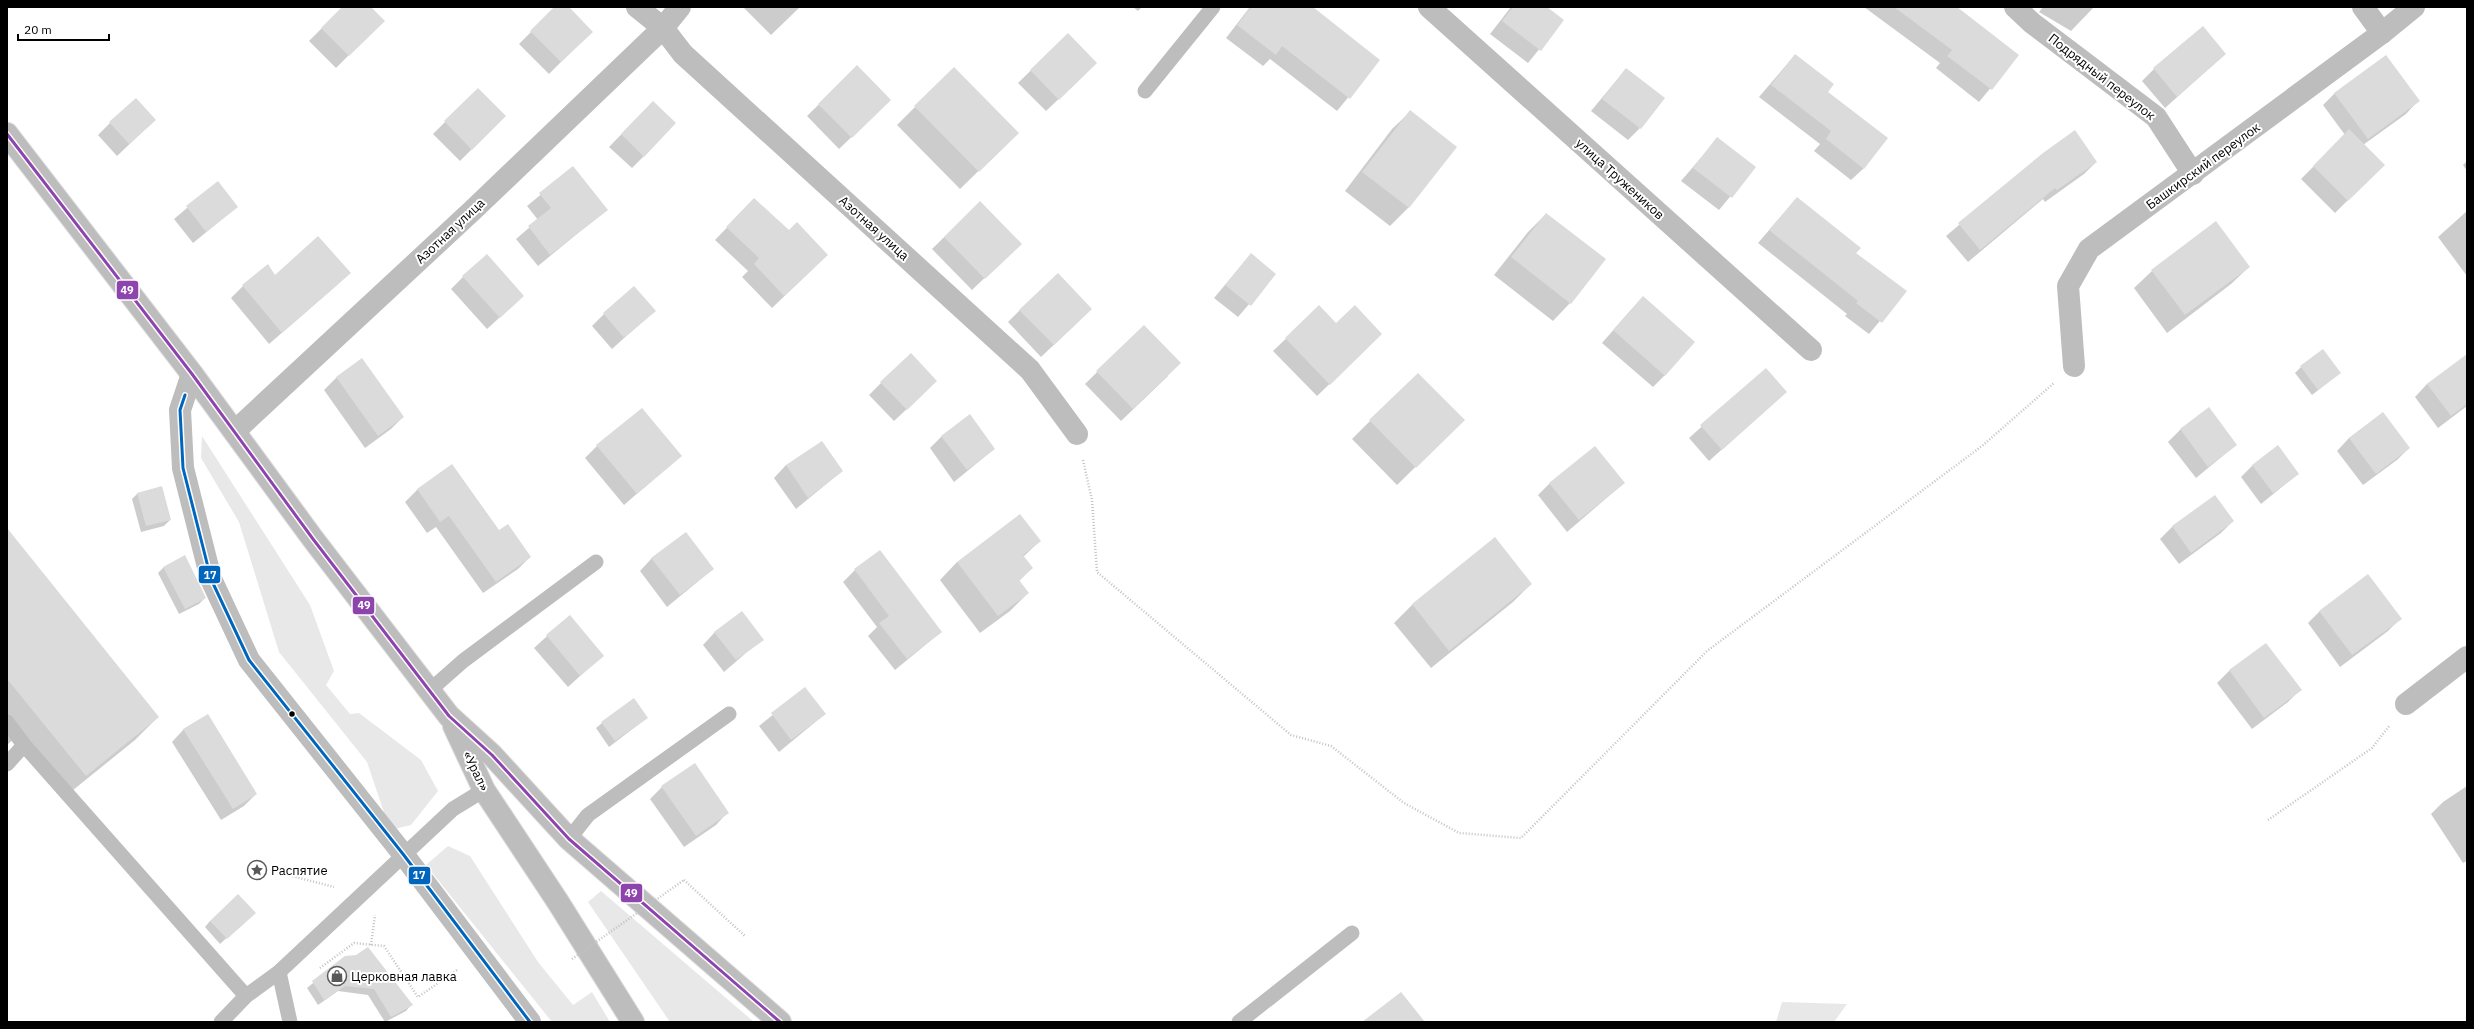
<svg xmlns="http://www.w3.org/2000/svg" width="2474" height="1029" font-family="'IBM Plex Sans',sans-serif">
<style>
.green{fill:#e8e8e8}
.shadow{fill:#0003}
.building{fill:#dbdbdb}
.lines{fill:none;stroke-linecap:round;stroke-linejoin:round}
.primary-casing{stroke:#dbdbdb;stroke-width:24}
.path{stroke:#c2c2c2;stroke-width:2.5;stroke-dasharray:1 2;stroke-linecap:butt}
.service{stroke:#bdbdbd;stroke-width:15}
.minor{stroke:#bdbdbd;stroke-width:22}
.primary{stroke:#bdbdbd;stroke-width:22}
.path-bridge{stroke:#c2c2c2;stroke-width:2.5;stroke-dasharray:1 2;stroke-linecap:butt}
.bus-1-casing{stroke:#fff;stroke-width:6}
.bus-2-casing{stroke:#fff;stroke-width:6}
.bus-1{stroke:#8e44ad;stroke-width:3}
.bus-2{stroke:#0065bd;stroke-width:3}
.bus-dot{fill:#000;stroke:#fff;stroke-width:1.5}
.labels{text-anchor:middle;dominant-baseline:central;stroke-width:4;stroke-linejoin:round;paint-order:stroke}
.street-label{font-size:13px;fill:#000;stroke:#fff}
.poi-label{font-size:13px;fill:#000;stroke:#fff;text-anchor:start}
.line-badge{stroke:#fff;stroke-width:1.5}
.badge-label{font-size:11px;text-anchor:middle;font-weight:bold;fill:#fff}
</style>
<rect width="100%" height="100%" fill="#fff"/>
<!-- green -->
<g class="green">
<polygon points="202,436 310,605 334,671 326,685 350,714 359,713 421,760 438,791 411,825 390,830 367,762 279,652 239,522 201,458"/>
<polygon points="448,846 470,856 538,962 573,1005 592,992 610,1022 552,1022 426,865"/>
<polygon points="601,891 754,1022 670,1022 588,902"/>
<polygon points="1782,1002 1847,1004 1834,1022 1776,1022"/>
</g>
<!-- shadow -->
<g class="shadow">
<polygon points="343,7 369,7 383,21 336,68 309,41"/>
<polygon points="556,7 567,7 591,32 549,74 519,44"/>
<polygon points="743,7 800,7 771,35"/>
<polygon points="1133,7 1142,7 1138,11"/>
<polygon points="1250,7 1311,7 1379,60 1337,111 1270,59 1263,66 1226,38"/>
<polygon points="1511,7 1546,7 1563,20 1528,63 1490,34"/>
<polygon points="1864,7 1956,7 2018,55 1979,102 1936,68 1940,63"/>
<polygon points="2043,7 2094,7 2071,31 2039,12"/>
<polygon points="1068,34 1084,75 1046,111 1018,83"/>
<polygon points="2225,54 2165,108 2142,81 2154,69"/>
<polygon points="1795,55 1864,168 1851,180 1814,151 1820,144 1759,97"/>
<polygon points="857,67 890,100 839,149 807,116"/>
<polygon points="1626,69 1640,128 1628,140 1591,111"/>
<polygon points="478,89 505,116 460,161 433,134"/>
<polygon points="2335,93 2418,101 2406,114 2363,145 2383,165 2335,213 2301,179 2345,135 2323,105"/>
<polygon points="915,107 999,151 960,189 897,125"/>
<polygon points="1410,112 1455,147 1408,208 1390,226 1345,191 1392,129"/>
<polygon points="641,114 644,156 632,168 609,147"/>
<polygon points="155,120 117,156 98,135 110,123"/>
<polygon points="1717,139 1754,168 1719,210 1681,181"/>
<polygon points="2044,153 2096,162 2084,174 2045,202 2043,199 1968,262 1946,236"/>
<polygon points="2467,161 2467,171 2463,165"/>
<polygon points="573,168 606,210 538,266 516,239 538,220 527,206"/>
<polygon points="218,182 237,207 193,243 174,219"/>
<polygon points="1797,198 1855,253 1905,291 1869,334 1845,316 1847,314 1758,243"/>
<polygon points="980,202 1020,244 972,290 932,249"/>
<polygon points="2467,211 2467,276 2438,237"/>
<polygon points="742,212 815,267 772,308 742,277 748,271 715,240"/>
<polygon points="1546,214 1570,303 1553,321 1494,275 1528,232"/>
<polygon points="1251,254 1275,274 1238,317 1214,298"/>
<polygon points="2249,267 2231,284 2167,333 2134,288 2152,271"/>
<polygon points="275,276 337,285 269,344 231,298 243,286"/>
<polygon points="463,277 523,296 487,329 451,289"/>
<polygon points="1319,307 1336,324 1369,346 1317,396 1273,351"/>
<polygon points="1020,310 1079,321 1041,357 1008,322"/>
<polygon points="1631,310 1665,375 1653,387 1602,343"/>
<polygon points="654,311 612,349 592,326 604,314"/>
<polygon points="1144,326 1168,376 1121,421 1085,384"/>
<polygon points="2467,355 2467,406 2438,428 2415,397 2427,384"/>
<polygon points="362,360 403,417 391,429 365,448 324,390 336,378"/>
<polygon points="2301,367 2340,373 2312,395 2295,373"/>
<polygon points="1766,369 1786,392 1709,461 1689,438"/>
<polygon points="881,383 924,393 894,421 869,395"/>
<polygon points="2383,413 2409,448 2397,460 2363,485 2337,451 2349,438"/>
<polygon points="1370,421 1445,438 1397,485 1352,439"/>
<polygon points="2181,429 2236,445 2196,478 2168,442"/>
<polygon points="942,436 994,449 954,482 930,448"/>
<polygon points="597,446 680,456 624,505 585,458"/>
<polygon points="452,465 499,531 530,557 518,569 483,593 436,527 427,533 405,502 417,490"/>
<polygon points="786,465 842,471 796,509 774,478"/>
<polygon points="2253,465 2298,474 2261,504 2241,477"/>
<polygon points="1550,483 1624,483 1567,532 1538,495"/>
<polygon points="138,493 170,520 164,526 141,532 132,499"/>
<polygon points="2215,496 2233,521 2221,533 2179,564 2160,539 2172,527"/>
<polygon points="7,530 158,717 135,740 62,799 14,739 7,745"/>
<polygon points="1495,539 1531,584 1513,602 1431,668 1394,623 1412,605"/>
<polygon points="1040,541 1023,557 1032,568 1019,581 1028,593 1010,611 980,633 940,580 957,562"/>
<polygon points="652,558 713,569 667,607 640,571"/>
<polygon points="164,567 205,598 199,604 179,614 158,573"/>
<polygon points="855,570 941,632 895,670 868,636 877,627 843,582"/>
<polygon points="2320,611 2400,619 2388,631 2340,667 2308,623"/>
<polygon points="569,616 603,655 568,687 534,648"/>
<polygon points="715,632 762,639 724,672 703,645"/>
<polygon points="2266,644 2300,690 2288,702 2252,729 2217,683 2229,671"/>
<polygon points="805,689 825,714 779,752 759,726"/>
<polygon points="647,718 609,747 596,728 602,723"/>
<polygon points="184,729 256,794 244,806 221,820 172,742"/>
<polygon points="2467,786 2467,861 2463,863 2431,814 2443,802"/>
<polygon points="662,787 728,812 716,825 684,847 650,799"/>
<polygon points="248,918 220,944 205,927 210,921"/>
<polygon points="345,957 411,1005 406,1011 385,1022 368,995 338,991 318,1005 307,988"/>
</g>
<!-- building -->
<g class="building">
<polygon points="342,7 371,7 385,21 349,56 321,28"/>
<polygon points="554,7 569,7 593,32 561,62 530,31"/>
<polygon points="1251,7 1313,7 1380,60 1350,99 1282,46 1276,55 1237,25"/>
<polygon points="1513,7 1547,7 1564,20 1541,51 1502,21"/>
<polygon points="1894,7 1957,7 2019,55 1992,90 1947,56 1952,50"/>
<polygon points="2203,26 2226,54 2177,97 2153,68"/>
<polygon points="1068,33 1097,63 1059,100 1030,70"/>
<polygon points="1795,54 1834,84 1828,92 1888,138 1864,169 1826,139 1831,131 1771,85"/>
<polygon points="2386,55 2420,101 2368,139 2334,93"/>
<polygon points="857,65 891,100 852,138 818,104"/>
<polygon points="954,67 1019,133 979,172 914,106"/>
<polygon points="1626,68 1665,98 1641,129 1602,99"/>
<polygon points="478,88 506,116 472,150 444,121"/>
<polygon points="136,98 156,120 129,144 109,122"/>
<polygon points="653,101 676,123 644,157 621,134"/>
<polygon points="1410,110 1457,147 1409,208 1362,172"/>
<polygon points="2349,129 2385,165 2348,201 2313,166"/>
<polygon points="2075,130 2097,162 2057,190 2055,188 1980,250 1958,223 2043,153"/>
<polygon points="1717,137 1756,167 1732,198 1693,168"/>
<polygon points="573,166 608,210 550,255 528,226 551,208 539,193"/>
<polygon points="218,181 238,207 206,232 186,206"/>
<polygon points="1797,197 1861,248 1856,253 1907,291 1882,323 1856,303 1858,301 1769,230"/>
<polygon points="754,198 789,230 797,222 828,255 784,296 754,264 759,258 726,227"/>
<polygon points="980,201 1022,244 985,279 944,237"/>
<polygon points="1546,213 1606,259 1571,304 1511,257"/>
<polygon points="2216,221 2250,267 2185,315 2151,270"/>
<polygon points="318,236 351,273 282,333 242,285 268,264 275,275"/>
<polygon points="1251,253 1276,274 1251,306 1225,285"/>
<polygon points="487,254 524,296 500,318 462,276"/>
<polygon points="1058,273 1092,309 1054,345 1019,310"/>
<polygon points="634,286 656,311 624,338 603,313"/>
<polygon points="1643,296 1695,342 1665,376 1613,330"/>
<polygon points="1319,305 1336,323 1355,305 1382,334 1330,385 1285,338"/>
<polygon points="1144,325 1181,363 1133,409 1096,371"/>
<polygon points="2323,349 2341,373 2318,390 2300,366"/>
<polygon points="911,353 937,381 907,410 880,382"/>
<polygon points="2467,354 2467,404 2451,416 2427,384"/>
<polygon points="362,358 404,417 378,436 336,377"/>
<polygon points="1766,368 1787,392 1722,450 1700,425"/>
<polygon points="1418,373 1465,420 1416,468 1369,420"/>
<polygon points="2209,407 2237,445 2208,467 2180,429"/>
<polygon points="642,408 682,456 637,494 596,445"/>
<polygon points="2383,412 2410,448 2376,474 2349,438"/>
<polygon points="970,414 995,449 967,470 941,436"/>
<polygon points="822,441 843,471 808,498 786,465"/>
<polygon points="2278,445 2299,474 2273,493 2252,465"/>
<polygon points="1595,446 1625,483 1579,520 1549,483"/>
<polygon points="452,464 499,530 508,524 531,557 496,582 449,516 440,522 417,489"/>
<polygon points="162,486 171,520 146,526 137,493"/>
<polygon points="2215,495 2234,521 2191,553 2172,526"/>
<polygon points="1020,514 1041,541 1023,555 1033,568 1019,580 1029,593 998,616 957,562"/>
<polygon points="7,528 159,717 86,776 7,679"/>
<polygon points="686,532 714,569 680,595 651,558"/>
<polygon points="1495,537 1532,584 1449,651 1412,604"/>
<polygon points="880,550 942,632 907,659 879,623 889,616 854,569"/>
<polygon points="185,555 206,598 185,609 163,567"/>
<polygon points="2368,574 2402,619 2352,655 2319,611"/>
<polygon points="742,611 764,640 736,660 714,632"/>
<polygon points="570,615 604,656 580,676 546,635"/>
<polygon points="2266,643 2302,690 2264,718 2229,670"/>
<polygon points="805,687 826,714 791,740 771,713"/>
<polygon points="634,698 648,718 615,741 601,722"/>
<polygon points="208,714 257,794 233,809 183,729"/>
<polygon points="695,763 729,813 696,836 661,786"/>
<polygon points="238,894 256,913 227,939 210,921"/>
<polygon points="368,947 413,1005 391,1017 374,989 345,986 324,1000 312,981 345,956 356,955"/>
<polygon points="1401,992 1425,1022 1362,1022"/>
</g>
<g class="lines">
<defs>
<g id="primary">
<polyline points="7,134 192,374 313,539 449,716 492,755 569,839 780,1022"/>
<polyline points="454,726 484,790 558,902 633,1022"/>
</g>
</defs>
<!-- primary casing -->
<use href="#primary" class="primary-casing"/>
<!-- path -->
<g class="path">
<polyline points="1083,460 1092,500 1097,572 1291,735 1331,746 1404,803 1459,833 1521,838 1707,651 1982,446 2054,383"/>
<polyline points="2268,820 2372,748 2390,725"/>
<polyline points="284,874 334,887"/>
<polyline points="684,880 745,936"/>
<polyline points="371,945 375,915"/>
<polyline points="320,968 354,943 384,946 418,997 457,970"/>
</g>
<!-- service -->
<g class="service">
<polyline points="1145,91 1213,7"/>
<polyline points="429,691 463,661 596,562"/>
<polyline points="7,722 24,745 246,996"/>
<polyline points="7,764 24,745"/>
<polyline points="569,839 588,815 729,714"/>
<polyline points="279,972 290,1022"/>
<polyline points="221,1022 246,996 279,972 453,809 484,790"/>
<polyline points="1239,1022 1352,933"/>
</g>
<!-- minor -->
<g class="minor">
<polyline points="637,7 663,28 683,54 1030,370 1077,434"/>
<polyline points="1429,7 1811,350"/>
<polyline points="2015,7 2032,23 2156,117 2193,174"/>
<polyline points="2363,7 2382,33"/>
<polyline points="2074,366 2068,286 2089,249 2382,33 2414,7"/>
<polyline points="192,374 180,410 183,468 211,579 249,660 403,854 530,1022"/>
<polyline points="235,431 474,209 663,28 680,7"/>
<polyline points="2406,704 2467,657"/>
</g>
<!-- primary -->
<use href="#primary" class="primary"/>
<!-- path-bridge -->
<polyline class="path-bridge" points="572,959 684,880"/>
<defs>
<polyline id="bus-1" points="7,134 192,374 313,539 449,716 492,755 569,839 780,1022"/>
<polyline id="bus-2" points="185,395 180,410 183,468 211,579 249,660 403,854 530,1022"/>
</defs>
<!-- bus-1 casing -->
<use href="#bus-1" class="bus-1-casing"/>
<!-- bus-2 casing -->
<use href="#bus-2" class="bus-2-casing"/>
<!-- bus-1 -->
<use href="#bus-1" class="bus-1"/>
<!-- bus-2 -->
<use href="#bus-2" class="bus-2"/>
</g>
<!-- icons -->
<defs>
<symbol id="sight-ring" viewBox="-11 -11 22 22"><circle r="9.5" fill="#fff" stroke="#595959" stroke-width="1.5"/><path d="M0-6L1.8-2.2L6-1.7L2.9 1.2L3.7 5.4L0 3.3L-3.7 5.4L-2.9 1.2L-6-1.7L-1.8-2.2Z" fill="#595959"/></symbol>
<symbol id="shop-ring" viewBox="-11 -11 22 22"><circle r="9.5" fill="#fff" stroke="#595959" stroke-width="1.5"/><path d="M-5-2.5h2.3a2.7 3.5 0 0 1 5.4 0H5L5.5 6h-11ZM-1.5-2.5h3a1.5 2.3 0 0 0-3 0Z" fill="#595959"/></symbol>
</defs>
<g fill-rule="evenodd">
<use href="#sight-ring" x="246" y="859" width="22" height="22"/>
<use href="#shop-ring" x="326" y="965" width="22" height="22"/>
</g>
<!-- markers -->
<circle class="bus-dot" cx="292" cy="714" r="3.5"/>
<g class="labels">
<!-- street labels -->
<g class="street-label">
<text transform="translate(2102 77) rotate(38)">Подрядный переулок</text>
<text transform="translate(2203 166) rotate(-36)">Башкирский переулок</text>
<text transform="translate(1620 179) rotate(42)">улица Тружеников</text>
<text transform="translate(874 228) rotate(42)">Азотная улица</text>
<text transform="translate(450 231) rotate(-43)">Азотная улица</text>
<text transform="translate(476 771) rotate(64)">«Урал»</text>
</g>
<!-- poi labels -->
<g class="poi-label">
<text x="271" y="870">Распятие</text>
<text x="351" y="976">Церковная лавка</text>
</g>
</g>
<g class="line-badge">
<rect x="116" y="280" width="23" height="20" rx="4" fill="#8e44ad"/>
<rect x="198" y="565" width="23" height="19" rx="4" fill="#0065bd"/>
<rect x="352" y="596" width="23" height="19" rx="4" fill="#8e44ad"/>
<rect x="408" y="866" width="23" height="19" rx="4" fill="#0065bd"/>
<rect x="620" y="883" width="23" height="20" rx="4" fill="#8e44ad"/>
</g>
<g class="badge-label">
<text x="127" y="294">49</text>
<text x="210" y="579">17</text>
<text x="364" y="609">49</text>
<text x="419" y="879">17</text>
<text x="631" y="897">49</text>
</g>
<!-- border -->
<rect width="2474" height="1029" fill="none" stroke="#000000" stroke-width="16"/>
<!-- scale -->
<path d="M18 34v6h91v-6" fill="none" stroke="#000000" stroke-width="2"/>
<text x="24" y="34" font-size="12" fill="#000000" stroke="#ffffff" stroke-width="3" paint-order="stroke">20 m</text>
</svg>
